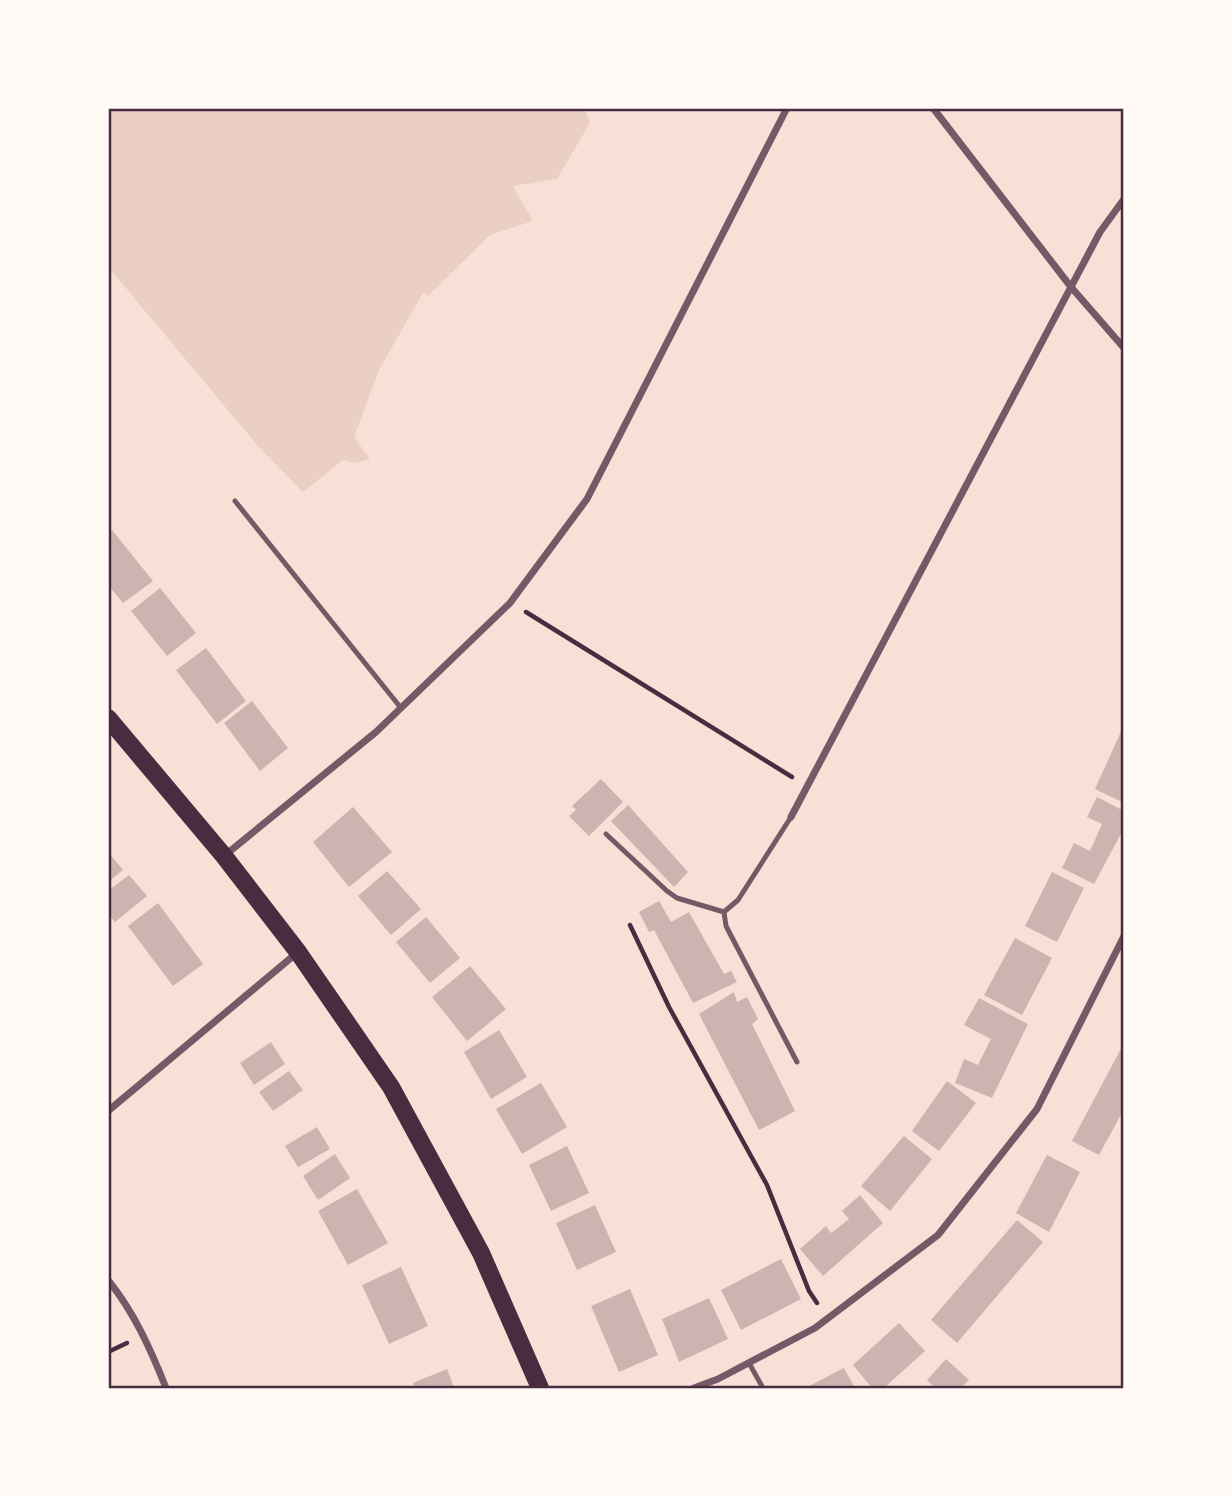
<svg xmlns="http://www.w3.org/2000/svg" width="1232" height="1497" font-family="Karla,sans-serif">
<style>
.green{fill:#ebcfc5}
.building{fill:#ccb4b1}
.lines{fill:none;stroke-linecap:round;stroke-linejoin:round}
.path{stroke:#4a2c40;stroke-width:4.5}
.service{stroke:#755966;stroke-width:5}
.minor{stroke:#755966;stroke-width:7}
.primary{stroke:#4a2c40;stroke-width:18}
.neatline{fill:none;stroke:#4a2c40;stroke-width:2.5}
</style>
<rect width="100%" height="100%" fill="#f7e1d7"/>
<!-- green -->
<polygon class="green" points="584,108 590,123 557,179 513,186 533,221 490,235 428,296 423,293 379,370 354,437 370,459 354,463 343,460 303,492 257,445 109,268 109,109"/>
<!-- building -->
<g class="building">
<polygon points="112,530 153,581 123,603 108,585 108,533"/>
<polygon points="160,588 196,633 167,656 131,611"/>
<polygon points="206,648 246,701 217,724 176,670"/>
<polygon points="252,701 288,748 260,771 224,723"/>
<polygon points="1124,725 1124,803 1095,789"/>
<polygon points="601,779 623,802 589,836 569,816 576,810 572,806"/>
<polygon points="1097,797 1124,811 1124,828 1094,884 1062,868 1074,843 1090,851 1102,824 1087,817"/>
<polygon points="628,805 688,872 674,887 611,821"/>
<polygon points="353,807 392,852 349,887 313,842"/>
<polygon points="108,852 123,870 108,882"/>
<polygon points="387,871 421,909 391,935 358,896"/>
<polygon points="1052,872 1084,888 1057,942 1025,926"/>
<polygon points="129,875 147,896 115,922 108,914 108,891"/>
<polygon points="659,901 671,922 689,912 724,974 731,971 737,982 693,1003 654,930 649,932 639,912"/>
<polygon points="158,903 203,964 173,986 128,926"/>
<polygon points="426,917 460,958 430,983 396,942"/>
<polygon points="1015,938 1052,958 1022,1015 984,995"/>
<polygon points="470,966 506,1009 467,1041 432,997"/>
<polygon points="734,992 737,1002 747,997 758,1019 752,1024 795,1111 759,1130 699,1014"/>
<polygon points="979,998 1028,1024 992,1098 955,1083 964,1059 978,1065 991,1039 964,1025"/>
<polygon points="499,1030 527,1077 491,1099 464,1052"/>
<polygon points="271,1042 285,1064 254,1085 240,1063"/>
<polygon points="1124,1043 1124,1109 1099,1155 1072,1141"/>
<polygon points="289,1071 303,1090 273,1111 259,1092"/>
<polygon points="947,1081 976,1103 939,1151 912,1131"/>
<polygon points="541,1083 567,1127 522,1154 496,1109"/>
<polygon points="317,1127 330,1149 298,1167 285,1146"/>
<polygon points="904,1136 932,1159 890,1211 861,1186"/>
<polygon points="567,1146 589,1193 551,1211 529,1165"/>
<polygon points="335,1154 350,1178 318,1200 303,1176"/>
<polygon points="1047,1155 1080,1172 1049,1232 1016,1213"/>
<polygon points="357,1189 388,1243 348,1265 318,1211"/>
<polygon points="860,1195 883,1223 823,1276 800,1249 826,1226 831,1233 849,1219 842,1211"/>
<polygon points="595,1205 616,1252 577,1270 556,1223"/>
<polygon points="1017,1220 1043,1242 957,1343 931,1320"/>
<polygon points="781,1259 801,1299 741,1330 721,1290"/>
<polygon points="401,1267 428,1326 389,1344 362,1285"/>
<polygon points="630,1289 658,1355 619,1372 591,1306"/>
<polygon points="709,1298 728,1339 679,1362 662,1319"/>
<polygon points="899,1323 925,1351 884,1388 872,1388 853,1365"/>
<polygon points="946,1359 969,1380 961,1388 935,1388 927,1380"/>
<polygon points="844,1368 855,1388 804,1388 809,1386"/>
<polygon points="447,1369 454,1388 415,1388 413,1383"/>
</g>
<g class="lines">
<!-- path -->
<g class="path">
<polyline points="526,612 792,777"/>
<polyline points="630,925 669,1007 767,1185 809,1291 817,1303"/>
<polyline points="108,1352 127,1343"/>
</g>
<!-- service -->
<g class="service">
<polyline points="235,501 401,708"/>
<polyline points="791,817 738,900 724,912 726,926 797,1062"/>
<polyline points="606,834 667,891 677,898 724,912"/>
<polyline points="749,1363 763,1388"/>
</g>
<!-- minor -->
<g class="minor">
<polyline points="933,108 1071,287 1124,348"/>
<polyline points="791,817 1100,232 1124,199"/>
<polyline points="224,856 376,732 510,603 587,499 787,108"/>
<polyline points="108,1111 298,952"/>
<path d="M 108,1280 C 134,1312 151,1350 166,1388"/>
<polyline points="694,1388 718,1379 815,1328 938,1235 1037,1109 1124,936"/>
</g>
<!-- primary -->
<polyline class="primary" points="108,718 224,856 298,952 391,1087 481,1253 540,1388"/>
</g>
<!-- border -->
<rect width="1232" height="1497" fill="none" stroke="#fffaf5" stroke-width="220"/>
<rect x="110" y="110" width="1012" height="1277" class="neatline"/>
</svg>
